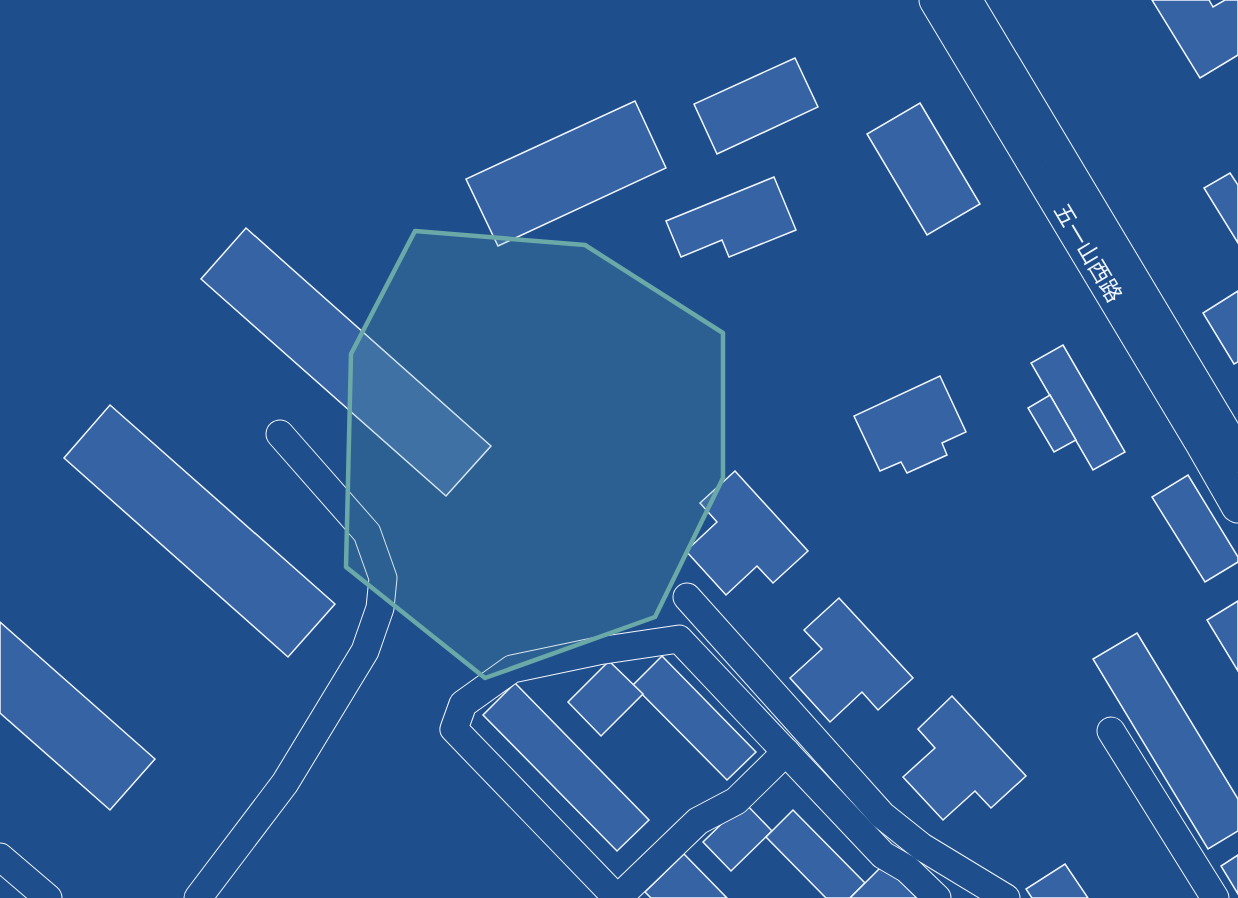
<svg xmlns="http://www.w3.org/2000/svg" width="1238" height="898" font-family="Figtree,'Noto Sans SC',sans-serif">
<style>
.building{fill:#3563a3;stroke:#f2f6ff;stroke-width:1.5}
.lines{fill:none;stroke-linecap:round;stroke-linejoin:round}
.minor-casing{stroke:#f2f6ff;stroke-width:29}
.major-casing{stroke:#f2f6ff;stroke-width:35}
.minor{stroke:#1f4e8c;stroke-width:27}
.major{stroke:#1f4e8c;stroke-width:33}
.marked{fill:#6aa9a8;fill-opacity:0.2;stroke:#6aa9a8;stroke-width:4.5;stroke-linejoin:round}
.labels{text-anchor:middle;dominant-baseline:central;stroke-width:4.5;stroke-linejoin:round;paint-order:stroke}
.street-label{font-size:22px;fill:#f2f6ff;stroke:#1f4e8c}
</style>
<rect width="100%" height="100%" fill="#1f4e8c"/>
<!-- building -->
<g class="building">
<polygon points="1152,0 1209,0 1213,7 1225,0 1238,0 1238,55 1200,78"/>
<polygon points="795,58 818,107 717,154 694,104"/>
<polygon points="635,101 666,168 498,246 466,179"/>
<polygon points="920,103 980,204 927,235 867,134"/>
<polygon points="1230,173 1238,185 1238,243 1204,188"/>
<polygon points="774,177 796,230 729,257 722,240 681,257 666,221"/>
<polygon points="246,228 491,446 446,496 201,279"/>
<polygon points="1238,291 1238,362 1234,364 1203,313"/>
<polygon points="1063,345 1125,452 1093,470 1031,363"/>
<polygon points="940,376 966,432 942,443 947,455 907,473 901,462 880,471 854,416"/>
<polygon points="1050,395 1076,440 1054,452 1028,408"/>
<polygon points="110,405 335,604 288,657 64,458"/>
<polygon points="735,471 808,551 773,583 757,566 726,595 686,551 717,522 700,503"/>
<polygon points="1188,475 1238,557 1238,562 1205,582 1152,497"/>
<polygon points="839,598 913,678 878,710 862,692 830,722 790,678 822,649 804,630"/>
<polygon points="1238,601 1238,671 1207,620"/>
<polygon points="0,622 155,759 110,810 0,713"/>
<polygon points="1137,633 1238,799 1238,831 1208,849 1093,659"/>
<polygon points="662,656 756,752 727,780 633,685"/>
<polygon points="609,661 643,694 601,736 568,702"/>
<polygon points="515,683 649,820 617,851 483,715"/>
<polygon points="952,696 1026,776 991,808 975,791 943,820 903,777 935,748 918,729"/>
<polygon points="744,802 772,831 731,871 703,842"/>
<polygon points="793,810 865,883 850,898 826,898 766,837"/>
<polygon points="684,854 727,898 651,898 645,892"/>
<polygon points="1238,855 1238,894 1221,866"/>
<polygon points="884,864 917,898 850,898"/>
<polygon points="1065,864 1088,898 1032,898 1026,889"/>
</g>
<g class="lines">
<defs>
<g id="minor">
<polyline points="687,597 882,815 922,847 1006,898"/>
<polyline points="1111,731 1215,898"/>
<polyline points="0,857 48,898"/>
<polyline points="198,898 285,783 365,651 380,608 383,578 367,533 280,434"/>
<polyline points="617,898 454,729 463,704 512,669 598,651 679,639 883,855 907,869 937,898"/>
<polyline points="618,898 698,821 736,801 786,752"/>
</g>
<g id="major">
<polyline points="936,0 1202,443 1238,506"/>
<polyline points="965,0 1238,456"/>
</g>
</defs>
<!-- minor casing -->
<use href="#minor" class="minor-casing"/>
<!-- major casing -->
<use href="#major" class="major-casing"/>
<!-- minor -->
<use href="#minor" class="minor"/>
<!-- major -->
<use href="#major" class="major"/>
</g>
<!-- marked area -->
<path class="marked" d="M 415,231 L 585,245 L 723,333 L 723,478 L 655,617 L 485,678 L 346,567 L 351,354 Z"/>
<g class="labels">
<!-- street labels -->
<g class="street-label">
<text transform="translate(1088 253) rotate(59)">五一山西路</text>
</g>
</g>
</svg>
